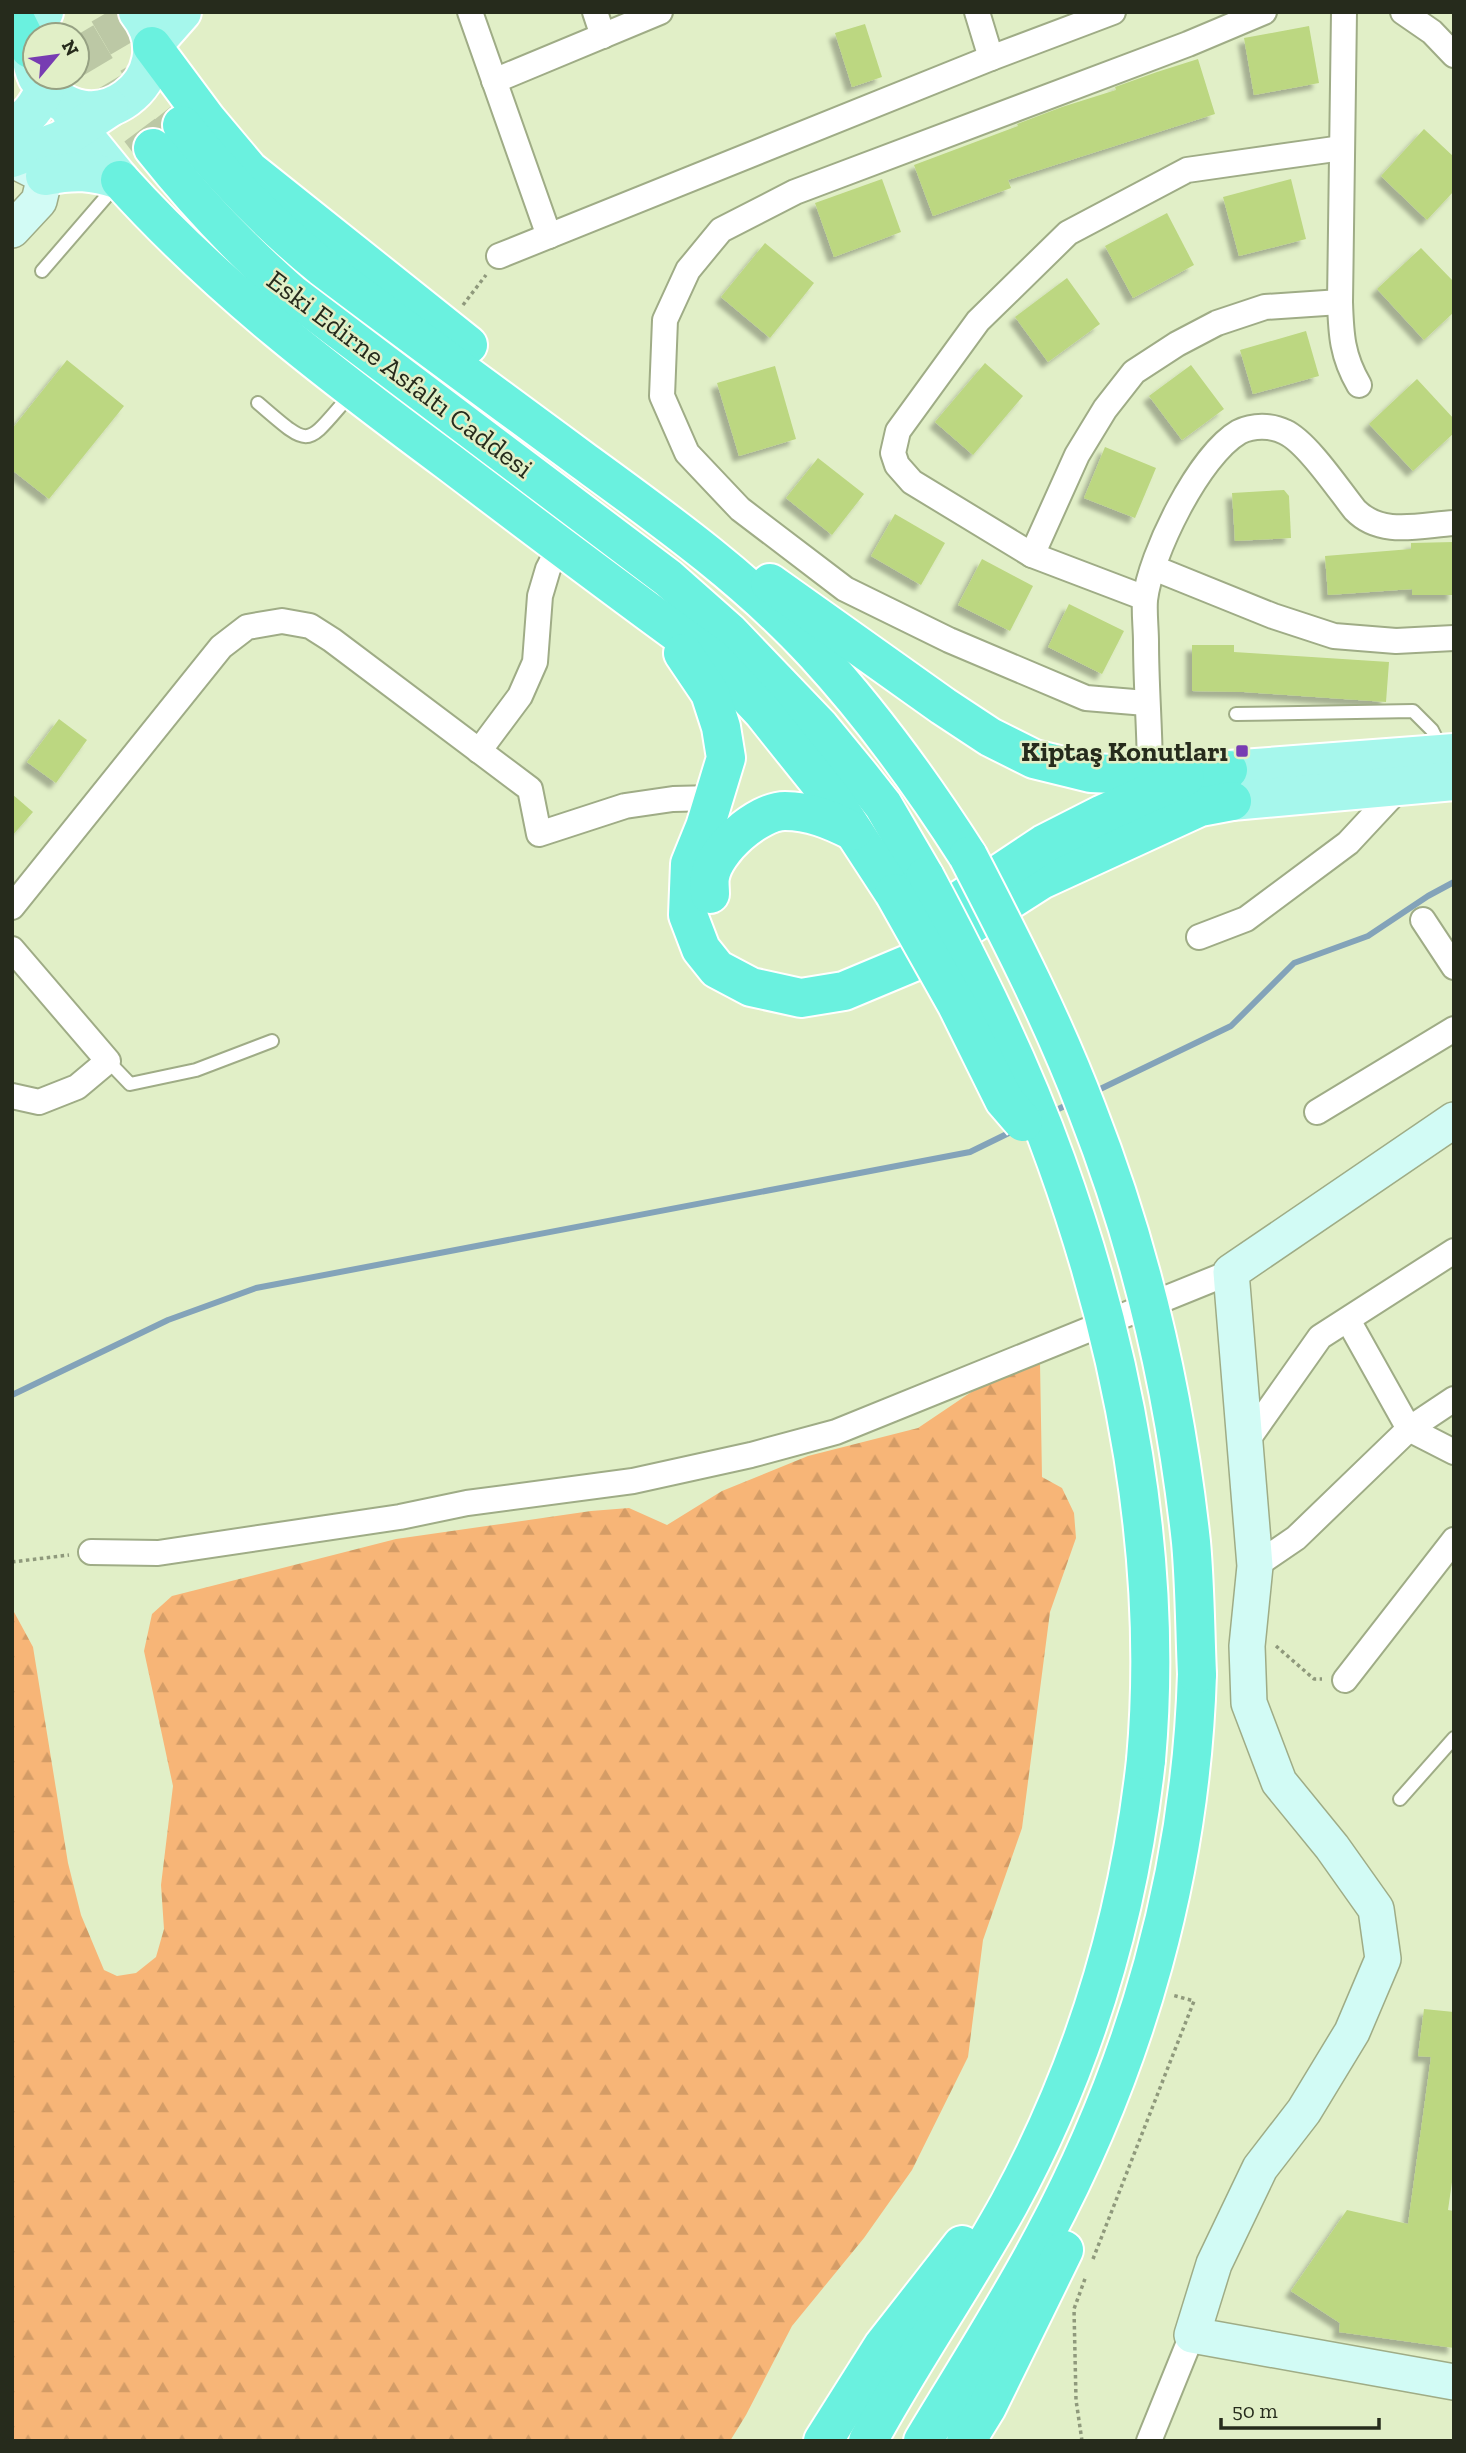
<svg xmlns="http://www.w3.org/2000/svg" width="1466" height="2453" font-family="'Zilla Slab',serif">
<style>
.forest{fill:url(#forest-firs)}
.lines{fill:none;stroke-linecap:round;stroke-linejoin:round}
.stream{stroke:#83a3b9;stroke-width:6}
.building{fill:#bcd781;filter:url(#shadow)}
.highway-tunnel{stroke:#bcc8a5;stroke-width:38;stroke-dasharray:38 19;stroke-linecap:butt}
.lane-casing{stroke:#9fac86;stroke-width:16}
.street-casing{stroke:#9fac86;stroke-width:28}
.secondary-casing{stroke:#9fac86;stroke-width:38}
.primary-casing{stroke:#fff;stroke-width:42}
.highway-casing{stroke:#fff;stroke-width:42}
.path{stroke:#8f997c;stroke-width:3.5;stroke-dasharray:3.5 3.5;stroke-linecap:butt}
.lane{stroke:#fff;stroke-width:12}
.street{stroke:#fff;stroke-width:24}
.secondary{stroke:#d2fbf5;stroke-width:35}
.primary{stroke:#a6f7ec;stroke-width:38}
.highway{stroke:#6af1df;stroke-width:38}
.highway-bridge-casing{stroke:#fff;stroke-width:42;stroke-linecap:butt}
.highway-bridge{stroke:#6af1df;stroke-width:38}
.poi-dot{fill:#773cb2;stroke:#e1efc7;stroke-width:2.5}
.labels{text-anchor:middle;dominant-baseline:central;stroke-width:5;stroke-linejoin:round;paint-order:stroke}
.street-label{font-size:28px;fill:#262b1c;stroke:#e1efc7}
.poi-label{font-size:28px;font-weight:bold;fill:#262b1c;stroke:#e1efc7;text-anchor:end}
</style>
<defs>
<pattern id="forest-firs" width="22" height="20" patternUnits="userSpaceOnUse" patternTransform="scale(1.75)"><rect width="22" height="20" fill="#f7b577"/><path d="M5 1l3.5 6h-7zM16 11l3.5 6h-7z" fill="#d49c66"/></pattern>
<filter id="shadow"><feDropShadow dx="-6" dy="6" stdDeviation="2" flood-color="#0004"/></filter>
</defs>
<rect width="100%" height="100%" fill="#e1efc7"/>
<!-- forest -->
<polygon class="forest" points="1040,1363 1042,1477 1062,1488 1074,1513 1076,1538 1050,1612 1022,1828 983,1940 968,2057 912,2170 864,2238 792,2326 746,2415 730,2441 12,2441 12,1612 14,1612 33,1647 68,1863 81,1915 104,1970 117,1976 136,1973 156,1957 164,1929 161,1885 173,1786 144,1651 152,1614 172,1596 396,1539 591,1511 629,1508 667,1525 722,1491 808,1456 918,1428 1004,1370"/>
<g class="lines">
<!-- stream -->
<g class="stream">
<polyline points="1094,1092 1231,1026 1294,963 1368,936 1428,896 1454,882"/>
<polyline points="1050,1113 1071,1103"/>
<polyline points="12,1395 168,1320 256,1288 970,1152 1015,1130"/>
</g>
</g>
<!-- building -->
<g class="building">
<polygon points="865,24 882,77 852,87 835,33"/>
<polygon points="1309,26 1319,83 1254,95 1244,38"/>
<polygon points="1198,59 1215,114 1008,180 1011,188 933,216 914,165 1018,126 1017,124 1062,107 1116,90 1115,87 1157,72"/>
<polygon points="1424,129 1454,157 1454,191 1427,220 1381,176"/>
<polygon points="882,179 901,232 834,257 815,203"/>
<polygon points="1291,179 1306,239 1239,256 1223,197"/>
<polygon points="1167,213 1194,265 1133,298 1105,246"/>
<polygon points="765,243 814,283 770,338 721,297"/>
<polygon points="1421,248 1454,282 1454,312 1424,340 1377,289"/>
<polygon points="1067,278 1100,324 1048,362 1015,317"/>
<polygon points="1306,331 1319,376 1253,394 1240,350"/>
<polygon points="67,360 124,406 49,499 12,470 12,429"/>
<polygon points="985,363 1023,396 973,455 935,422"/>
<polygon points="1191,365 1224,409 1182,440 1149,396"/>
<polygon points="775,366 796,439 739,456 717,383"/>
<polygon points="1417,379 1454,419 1454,433 1413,471 1369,424"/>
<polygon points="1105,447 1156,468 1135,518 1084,498"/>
<polygon points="818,458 864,494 832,535 786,498"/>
<polygon points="1284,490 1289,496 1291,538 1235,541 1232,493"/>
<polygon points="895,514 945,543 921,585 871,556"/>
<polygon points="1454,542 1454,595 1412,595 1412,589 1328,595 1325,556 1411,549 1411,543"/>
<polygon points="982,559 1033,586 1010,631 958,605"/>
<polygon points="1069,604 1124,631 1102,674 1048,647"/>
<polygon points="1192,645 1234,645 1234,652 1389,662 1386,702 1244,692 1192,691"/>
<polygon points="59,719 87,740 56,783 27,762"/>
<polygon points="12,794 33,812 12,836"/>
<polygon points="1424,2009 1454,2012 1454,2168 1448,2210 1454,2211 1454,2348 1339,2332 1340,2323 1291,2291 1347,2210 1408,2224 1431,2057 1418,2056"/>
</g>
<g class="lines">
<!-- highway-tunnel -->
<g class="highway-tunnel">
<polyline points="108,12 153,89 182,125"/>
<polyline points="77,35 109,89 153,148"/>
</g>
<defs>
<g id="lane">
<polyline points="42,271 118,183"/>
<path d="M 258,403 C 313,450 304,447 351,394"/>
<polyline points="1236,714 1413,711 1432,730 1442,750"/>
<polyline points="108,1061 130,1084 196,1070 272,1041"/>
<polyline points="1400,1799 1454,1738"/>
</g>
<g id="street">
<polyline points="470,12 549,236"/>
<polyline points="595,12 603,36"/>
<polyline points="977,12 991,58"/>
<path d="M 1344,12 L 1340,302 C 1341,334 1342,356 1359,385"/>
<polyline points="1403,12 1432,32 1454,55"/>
<polyline points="494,81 660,12"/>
<polyline points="499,256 991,58 1113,12"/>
<polyline points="1032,555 1077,455 1105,409 1134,372 1177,344 1217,323 1265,307 1340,302"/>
<polyline points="1154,568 1273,616 1334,636 1396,641 1454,638"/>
<polyline points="1145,598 1032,555 912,482 897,465 893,453 898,431 978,321 1068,233 1187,170 1342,148"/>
<polyline points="1146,703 1086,698 949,640 845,589 740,509 687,453 662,396 665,320 688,270 721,230 795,192 1188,44 1264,12"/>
<polyline points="479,751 520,696 535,662 540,596 548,569 560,546"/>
<path d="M 1150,775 C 1150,731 1146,687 1146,642 C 1146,628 1144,614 1145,600 C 1150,555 1199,455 1239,432 C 1253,425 1271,425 1285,432 C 1307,442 1339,490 1355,510 C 1381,537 1420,525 1454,523"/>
<polyline points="12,907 221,647 247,627 282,621 310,626 332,640 530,789 539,834 625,806 673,799 714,798"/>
<polyline points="1423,920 1454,967"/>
<polyline points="1199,937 1246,919 1348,843 1403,784"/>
<polyline points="12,949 108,1061 77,1087 39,1102 12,1096"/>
<polyline points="1317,1112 1454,1029"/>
<polyline points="1348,1320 1409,1429 1454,1452"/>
<polyline points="1246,1442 1320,1337 1454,1251"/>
<polyline points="91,1552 158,1553 400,1517 467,1503 633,1481 751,1455 836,1432 1231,1272"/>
<polyline points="1255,1566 1296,1538 1409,1429 1454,1399"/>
<polyline points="1345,1680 1454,1540"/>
<polyline points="1149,2441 1192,2335"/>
</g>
<g id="secondary">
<polyline points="12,230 39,201 45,176 19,163"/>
<polyline points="1454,1120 1231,1272 1255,1566 1247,1646 1249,1703 1279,1782 1332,1847 1376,1909 1383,1959 1352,2032 1304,2111 1260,2168 1214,2264 1192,2335 1454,2382"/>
</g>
<g id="primary">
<polyline points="152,46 182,12"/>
<path d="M 35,72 C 28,52 30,29 44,12"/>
<path d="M 37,77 C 90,157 189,75 138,12"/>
<polyline points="68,106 85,137 120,180"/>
<path d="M 12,126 C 29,118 37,106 45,89"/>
<polyline points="12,158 61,140 109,108"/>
<path d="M 45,176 C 76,170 91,171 120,180"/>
<polyline points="1228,770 1454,753"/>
<polyline points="1232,801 1454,781"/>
</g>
<g id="highway">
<polyline points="12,13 30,49"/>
<polyline points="152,46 207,120 249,170 468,345"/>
<path d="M 182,125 C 224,177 270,225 322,267 C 408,332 495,396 582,460 C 663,519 747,579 815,653 C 873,716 922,784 968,856"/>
<path d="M 153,148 C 196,202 241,250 293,295 L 668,578 L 729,632 L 820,727 L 861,777 L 883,805 L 925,877"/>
<path d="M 120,180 C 217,288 333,376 449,462 C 536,528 623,594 712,658 L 762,711 L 834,801 L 894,893"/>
<polyline points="770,583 943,706 990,737 1034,759 1091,773 1185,777 1228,770"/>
<polyline points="683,653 710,693 721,727 726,758 705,827 690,864 688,915 701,949 717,969 751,987 801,998 844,991 911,963 1041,880 1200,807 1232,801"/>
<path d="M 710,894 C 710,889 709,882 710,877 C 714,850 758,811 785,811 C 810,811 831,820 853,831"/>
<polyline points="957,902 1044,844 1103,814 1185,777"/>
<polyline points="823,2441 883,2346 962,2245"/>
<path d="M 868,2441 C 912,2360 965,2284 1009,2204 C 1084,2066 1129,1915 1146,1760"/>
<path d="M 923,2441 C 964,2373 1007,2306 1044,2236 C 1137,2062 1191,1872 1197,1674"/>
<polyline points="966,2441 987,2407 1064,2250"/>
</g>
</defs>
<!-- lane casing -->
<use href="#lane" class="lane-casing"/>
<!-- street casing -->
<use href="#street" class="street-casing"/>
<!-- secondary casing -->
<use href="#secondary" class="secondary-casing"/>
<!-- primary casing -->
<use href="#primary" class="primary-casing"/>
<!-- highway casing -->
<use href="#highway" class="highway-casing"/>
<!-- path -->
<g class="path">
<polyline points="463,305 486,275"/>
<polyline points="12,1562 69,1555"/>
<polyline points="1276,1646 1314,1679 1322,1679"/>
<polyline points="1093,2259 1194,2001 1172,1995"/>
<polyline points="1082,2441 1076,2400 1074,2309 1086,2276"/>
</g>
<!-- lane -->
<use href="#lane" class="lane"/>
<!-- street -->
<use href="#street" class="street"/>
<!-- secondary -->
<use href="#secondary" class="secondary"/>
<!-- primary -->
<use href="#primary" class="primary"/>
<!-- highway -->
<use href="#highway" class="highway"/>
<defs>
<g id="highway-bridge">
<path d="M 968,856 C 1011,939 1054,1023 1087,1110 C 1141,1248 1175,1395 1191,1542 C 1195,1586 1195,1630 1197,1674"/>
<path d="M 925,877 C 974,969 1021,1063 1056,1161 C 1124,1350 1164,1559 1146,1760"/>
<polyline points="894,893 957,1005 1004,1100 1023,1122"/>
</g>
</defs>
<!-- highway-bridge casing -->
<use href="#highway-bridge" class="highway-bridge-casing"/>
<!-- highway-bridge -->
<use href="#highway-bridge" class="highway-bridge"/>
</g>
<!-- markers -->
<rect class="poi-dot" x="1235" y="744" width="14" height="14" rx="3.5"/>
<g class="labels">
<!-- street labels -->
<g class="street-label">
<text transform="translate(400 374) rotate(37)">Eski Edirne Asfaltı Caddesi</text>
</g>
<!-- poi labels -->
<g class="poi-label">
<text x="1228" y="751">Kiptaş Konutları</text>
</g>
</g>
<!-- border -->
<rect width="1466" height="2453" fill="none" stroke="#262b1c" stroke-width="28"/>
<!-- north arrow -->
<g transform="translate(56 56) rotate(61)"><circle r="33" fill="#e1efc7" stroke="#96a183" stroke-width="2"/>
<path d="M0-5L12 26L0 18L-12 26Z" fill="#773cb2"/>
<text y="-10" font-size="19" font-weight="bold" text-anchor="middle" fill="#262b1c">N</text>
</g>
<!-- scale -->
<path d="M1221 2418v10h158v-10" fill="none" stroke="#262b1c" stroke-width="3.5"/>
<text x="1232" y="2418" font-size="21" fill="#262b1c" stroke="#e1efc7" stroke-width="5" paint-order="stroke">50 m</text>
</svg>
